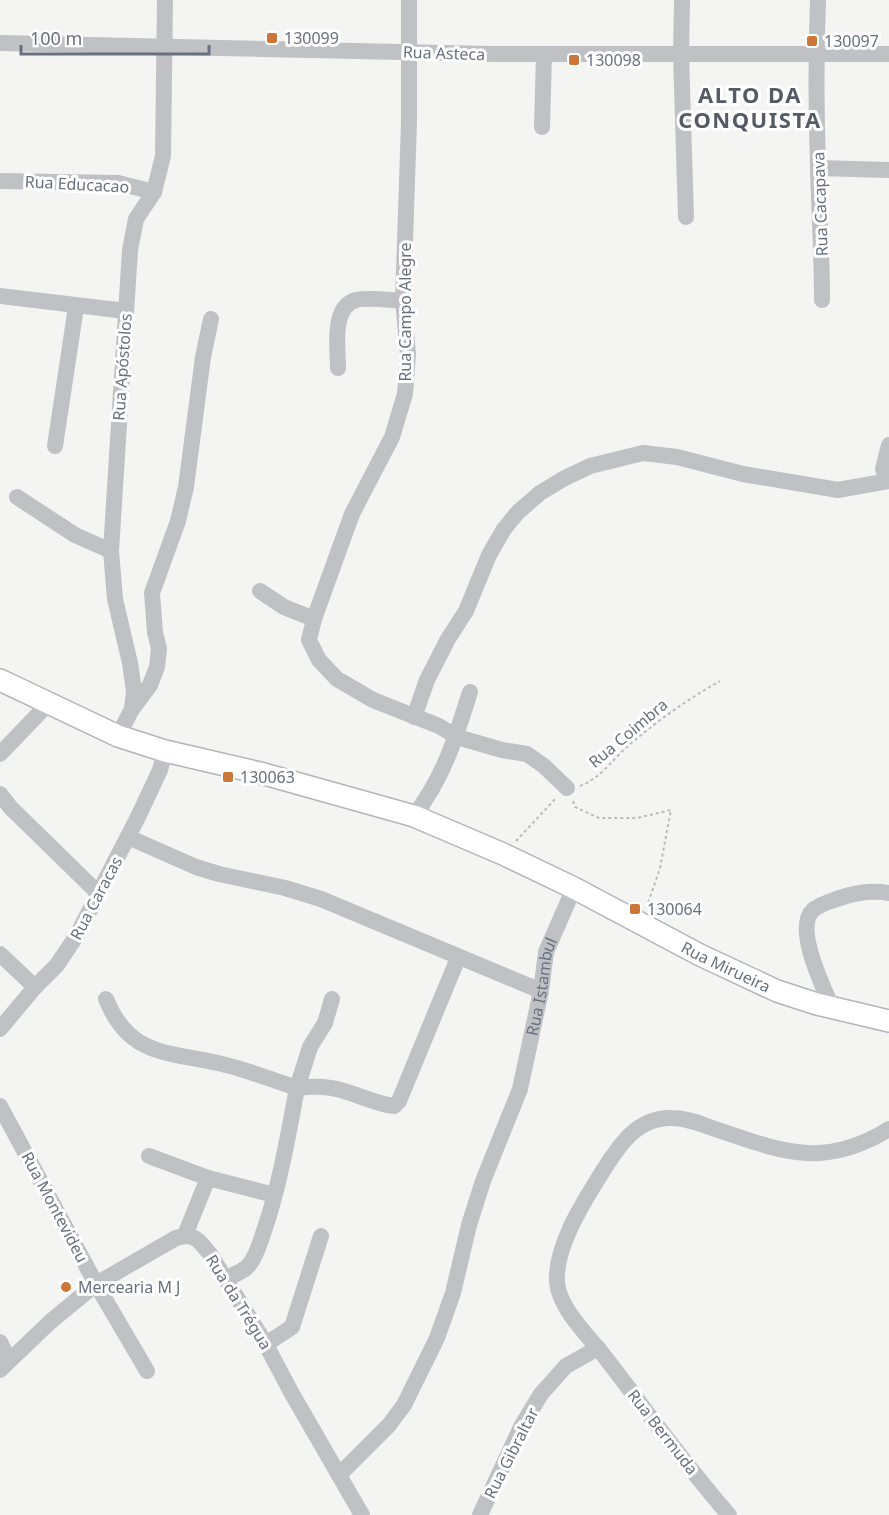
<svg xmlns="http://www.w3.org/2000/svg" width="889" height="1515" font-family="'Noto Sans',sans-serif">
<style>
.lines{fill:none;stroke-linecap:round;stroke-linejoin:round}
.major-casing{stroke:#b2b5b9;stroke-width:24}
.path{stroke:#b8babc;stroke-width:2;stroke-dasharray:3 3;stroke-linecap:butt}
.minor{stroke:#bfc1c5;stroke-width:16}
.major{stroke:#fff;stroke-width:21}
.poi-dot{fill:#cd7639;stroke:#fff;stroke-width:2}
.labels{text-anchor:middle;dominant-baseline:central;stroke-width:6;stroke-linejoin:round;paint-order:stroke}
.poi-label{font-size:16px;fill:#68717f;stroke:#fff;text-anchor:start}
.street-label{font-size:16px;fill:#68717f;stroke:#fff}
.district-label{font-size:22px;font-weight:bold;letter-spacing:1.5px;fill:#555b65;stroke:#fff}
</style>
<rect width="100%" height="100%" fill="#f4f5f2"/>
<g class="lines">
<defs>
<g id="major">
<path id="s2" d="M 0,680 L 118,736 L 165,751 L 264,774 L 414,816 L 503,854 L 574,888 L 700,955 L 777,991 L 817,1004 L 889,1021"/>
</g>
</defs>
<!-- major casing -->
<use href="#major" class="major-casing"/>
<!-- path -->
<g class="path">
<path d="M 580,786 C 600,779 613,759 629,745 C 657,721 688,699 720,681"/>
<polyline points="573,801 575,807 599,818 637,818 671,810 660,868 646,909"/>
<polyline points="516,841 557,797"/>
</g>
<!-- minor -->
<g class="minor">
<polyline points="409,0 409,122 403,301 408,354 405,394 392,437 352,514 314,619 309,640 319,660 337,679 373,700 439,726 457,737 502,750 527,754 544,766 567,788"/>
<polyline points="682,0 681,55 686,217"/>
<path d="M 818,0 C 816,55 816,111 818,166 C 819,211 822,255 822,300"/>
<polyline points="0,43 492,54 889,54"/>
<polyline points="542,127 544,54"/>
<polyline points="818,168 889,170"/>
<polyline points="0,181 118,183 154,192"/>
<polyline points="0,296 126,311"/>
<path d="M 338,368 C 338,348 331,307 356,300 C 370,297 388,300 403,301"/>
<polyline points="55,446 76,307"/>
<polyline points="887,481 883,469 889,445"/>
<polyline points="17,497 75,535 111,551"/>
<polyline points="260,591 284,607 314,619"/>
<polyline points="133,708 150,685 157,667 159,649 155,632 152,593 178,521 186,487 203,357 211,319"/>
<polyline points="414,717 427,680 448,639 466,611 489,555 504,529 518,512 540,493 563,479 590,466 643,453 677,457 743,474 838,490 889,481"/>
<polyline points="118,736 132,709 134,691 130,663 115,599 111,551 130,250 136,219 154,192 163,156 165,0"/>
<polyline points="0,754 49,703"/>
<polyline points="0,794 11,808 98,893"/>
<path d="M 414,816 C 444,776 455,740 470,692"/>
<polyline points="128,837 196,867 219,874 285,888 321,899 541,991"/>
<polyline points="0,954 35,987"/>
<path d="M 106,999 C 130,1058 169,1051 222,1064 C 248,1070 272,1080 297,1088 L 310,1047 L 325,1023 L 332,999"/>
<path d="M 832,1007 C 823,987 794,928 813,910 C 818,906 828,902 834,900 C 853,893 869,890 889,893"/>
<polyline points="0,1029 35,987 57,965 77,935 138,817 160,770 165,751"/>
<polyline points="0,1106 96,1284 147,1371"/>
<polyline points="149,1156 208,1178 274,1195"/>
<polyline points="185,1235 208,1178"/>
<path d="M 225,1278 C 234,1275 243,1272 249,1265 C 257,1255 260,1242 264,1231 C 280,1184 288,1136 297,1088 C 313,1086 329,1086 344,1091 C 361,1096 377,1104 394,1106 L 399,1101 L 458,958"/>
<polyline points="0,1342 9,1360"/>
<polyline points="266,1344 292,1327 321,1236"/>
<path d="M 0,1370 L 50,1322 L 96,1284 L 176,1238 C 195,1232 199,1241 210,1254 L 264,1341 L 291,1392 L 362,1515"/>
<path id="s1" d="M 339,1475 L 389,1425 L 404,1405 L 437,1338 L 453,1293 L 469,1225 L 483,1181 L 520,1089 L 541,991 L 546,952 L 574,888"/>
<polyline points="480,1515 521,1427 541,1394 566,1366 598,1348"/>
<path d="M 729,1515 C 686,1466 648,1413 608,1361 C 592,1339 559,1310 557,1282 C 555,1246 583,1203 601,1174 C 618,1147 636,1117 672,1118 C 689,1118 708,1127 724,1132 C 788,1154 828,1167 889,1129"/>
</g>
<!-- major -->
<use href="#major" class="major"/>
</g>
<!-- markers -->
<g class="poi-dot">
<rect x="266" y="32" width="12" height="12" rx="3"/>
<rect x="806" y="35" width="12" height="12" rx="3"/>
<rect x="568" y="54" width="12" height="12" rx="3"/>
<rect x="222" y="771" width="12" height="12" rx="3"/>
<rect x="629" y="903" width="12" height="12" rx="3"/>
<circle cx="66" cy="1287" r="6"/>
</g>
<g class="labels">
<!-- poi labels -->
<g class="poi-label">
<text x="284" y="38">130099</text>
<text x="824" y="41">130097</text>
<text x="586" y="60">130098</text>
<text x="240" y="777">130063</text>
<text x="647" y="909">130064</text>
<text x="78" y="1287">Mercearia M J</text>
</g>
<!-- street labels -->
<g class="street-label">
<text transform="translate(444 53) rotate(2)">Rua Asteca</text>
<text transform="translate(77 184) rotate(3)">Rua Educacao</text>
<text transform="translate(820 204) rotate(-92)">Rua Cacapava</text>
<text transform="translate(405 312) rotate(-90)">Rua Campo Alegre</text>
<text transform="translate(122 367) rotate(-86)">Rua Apóstolos</text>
<text transform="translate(628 733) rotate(-40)">Rua Coimbra</text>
<text transform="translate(96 898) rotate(-62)">Rua Caracas</text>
<text stroke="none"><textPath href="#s2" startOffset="784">Rua Mirueira</textPath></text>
<text stroke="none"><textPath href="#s1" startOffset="538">Rua Istambul</textPath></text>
<text transform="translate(55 1207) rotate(62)">Rua Montevideu</text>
<text transform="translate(239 1302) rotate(58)">Rua da Trégua</text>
<text transform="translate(663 1432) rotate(52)">Rua Bermuda</text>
<text transform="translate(511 1453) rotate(-63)">Rua Gibraltar</text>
</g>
<!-- district labels -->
<g class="district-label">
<text x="750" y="94">ALTO DA<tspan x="750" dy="25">CONQUISTA</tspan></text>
</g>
</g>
<!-- scale -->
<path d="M21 45v9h188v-9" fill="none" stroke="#68717f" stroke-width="3"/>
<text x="30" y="45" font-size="18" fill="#68717f" stroke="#ffffff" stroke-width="4.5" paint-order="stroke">100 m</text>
</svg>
